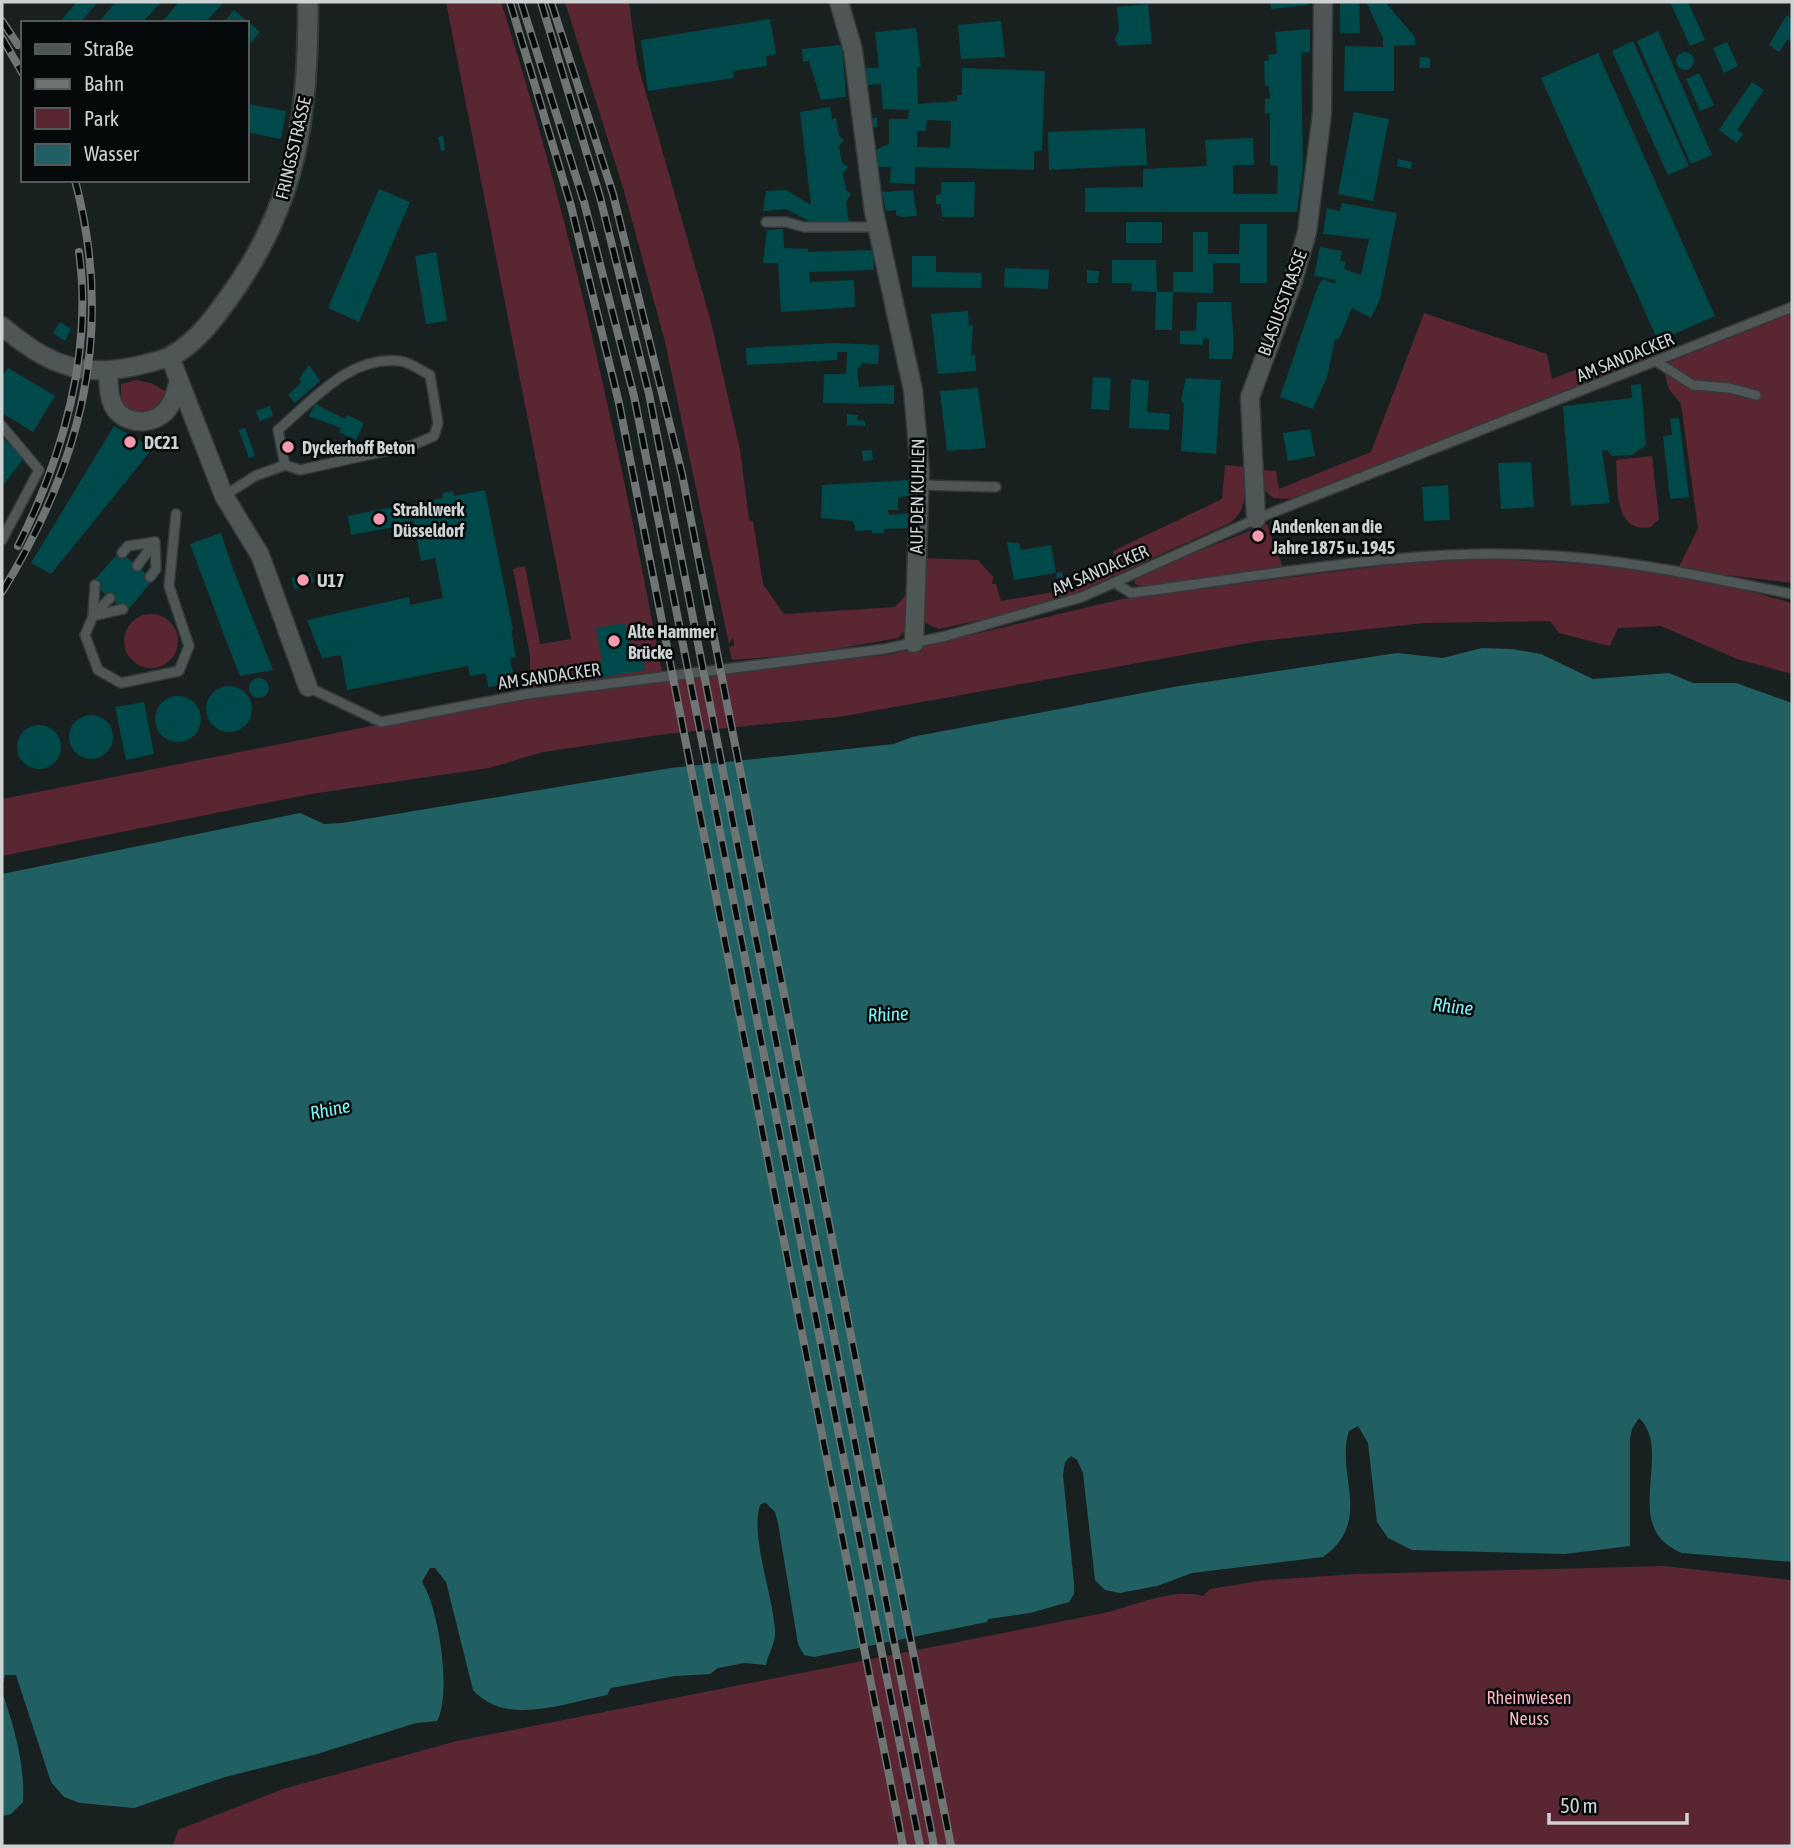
<svg xmlns="http://www.w3.org/2000/svg" width="1794" height="1848" font-family="'Asap Condensed',sans-serif">
<style>
.green{fill:#5a2632}
.water{fill:#216062}
.building{fill:#00494b;fill-rule:evenodd}
.lines{fill:none;stroke-linecap:round;stroke-linejoin:round}
.service-casing{stroke:#35393a;stroke-width:12}
.minor-casing{stroke:#35393a;stroke-width:21}
.tertiary-casing{stroke:#35393a;stroke-width:23}
.service{stroke:#4e5656;stroke-width:9}
.minor{stroke:#4e5656;stroke-width:18}
.tertiary{stroke:#4e5656;stroke-width:19}
.rail-casing{stroke:#6f7575;stroke-width:8}
.rail{stroke:#060909;stroke-width:5;stroke-dasharray:16;stroke-linecap:butt}
.poi-dot{fill:#f39aac;stroke:#060909;stroke-width:2.5}
.labels{text-anchor:middle;dominant-baseline:central;stroke-width:5;stroke-linejoin:round;paint-order:stroke}
.street-label{font-size:18px;fill:#cdd2d2;stroke:#060909}
.poi-label{font-size:18px;font-weight:bold;fill:#cdd2d2;stroke:#060909;text-anchor:start}
.park-label{font-size:18px;fill:#feb4c2;stroke:#060909}
.water-label{font-size:19px;font-style:italic;fill:#7cf4f8;stroke:#060909}
</style>
<rect width="100%" height="100%" fill="#192020"/>
<!-- green -->
<g class="green">
<path d="M 446,2 L 501,2 C 571,221 619,446 662,672 L 530,688 L 530,655 L 513,569 L 525,566 L 540,644 L 571,639 Z"/>
<polygon points="565,2 629,2 637,62 711,322 740,450 749,520 753,521 763,584 784,614 895,607 911,589 906,629 898,638 807,654 732,660 729,647 734,646 733,637 729,644 665,342 624,191"/>
<polygon points="1792,312 1792,583 1678,569 1698,528 1681,404 1669,389 1662,365"/>
<polygon points="1424,313 1547,354 1552,379 1637,346 1645,360 1292,499 1273,498 1264,490 1262,470 1276,471 1279,489 1371,452"/>
<polygon points="136,380 151,383 168,393 166,402 147,415 126,409 121,399 121,384"/>
<path d="M 1652,456 L 1659,519 L 1651,527 C 1613,535 1618,485 1616,460 Z"/>
<path d="M 1225,465 L 1245,467 C 1245,490 1249,508 1230,523 L 1052,604 L 939,629 L 923,622 L 922,558 L 978,560 L 993,577 L 992,584 L 996,584 L 1001,601 L 1065,590 L 1091,582 L 1116,569 L 1113,551 L 1222,499 Z"/>
<polygon points="1267,524 1283,568 1142,587 1134,583 1138,575"/>
<polygon points="1449,557 1608,565 1742,589 1792,603 1792,674 1737,659 1661,626 1618,628 1610,646 1559,633 1550,621 1424,623 1260,641 839,717 666,734 543,752 489,768 311,794 2,856 2,799 528,695 732,669 887,655 1122,599"/>
<circle cx="151" cy="641" r="27"/>
<path d="M 1664,1566 L 1792,1580 L 1792,1846 L 173,1846 L 178,1830 L 283,1789 L 457,1741 L 1104,1613 C 1132,1606 1176,1587 1203,1596 L 1210,1589 L 1265,1580 L 1357,1574 Z"/>
</g>
<!-- water -->
<g class="water">
<path d="M 1482,648 L 1512,649 L 1541,654 L 1593,679 L 1669,673 L 1693,683 L 1736,683 L 1792,703 L 1792,1562 L 1682,1553 C 1618,1528 1675,1452 1639,1418 L 1632,1429 L 1630,1439 L 1630,1546 L 1565,1554 L 1412,1550 L 1388,1538 L 1377,1522 L 1368,1443 L 1358,1426 L 1349,1431 C 1335,1474 1374,1521 1323,1557 L 1192,1573 L 1157,1586 L 1120,1593 L 1105,1590 L 1095,1580 L 1083,1473 L 1077,1460 L 1071,1456 L 1065,1462 L 1063,1475 L 1074,1583 L 1074,1594 L 1069,1602 L 1030,1613 L 988,1619 L 987,1622 L 814,1657 L 804,1655 L 798,1644 L 778,1523 L 775,1512 L 765,1502 L 760,1505 C 750,1535 773,1596 775,1630 C 776,1644 768,1653 766,1665 L 744,1663 L 718,1668 L 710,1674 L 675,1676 L 611,1688 L 607,1695 C 565,1703 506,1727 473,1690 L 446,1582 L 435,1568 L 430,1568 L 422,1582 C 439,1609 452,1693 437,1721 L 416,1723 L 317,1754 L 225,1777 L 134,1808 L 80,1803 L 64,1797 L 51,1782 L 16,1675 L 5,1675 L 2,1689 L 2,874 L 300,813 L 324,824 L 342,823 L 671,768 L 894,744 L 912,737 L 1179,686 L 1397,653 L 1443,658 Z"/>
<path d="M 2,1691 C 14,1727 25,1764 23,1802 L 11,1814 L 2,1816 Z"/>
</g>
<!-- building -->
<g class="building">
<polygon points="77,2 98,2 80,23 59,23"/>
<polygon points="116,2 161,2 142,23 98,23"/>
<polygon points="179,2 224,2 205,23 161,23"/>
<polygon points="1270,2 1307,2 1307,5 1271,9"/>
<polygon points="1340,2 1359,2 1360,33 1340,33"/>
<polygon points="1371,2 1385,2 1415,37 1415,45 1394,46 1394,91 1344,91 1345,46 1383,47 1383,38 1367,4"/>
<polygon points="1670,2 1688,2 1705,40 1690,46"/>
<polygon points="1148,4 1152,44 1118,46 1115,39 1119,30 1117,7"/>
<polygon points="234,10 260,32 247,47 247,23 223,23"/>
<polygon points="1787,15 1792,19 1792,43 1788,39 1779,52 1769,45"/>
<polygon points="770,19 776,54 766,56 767,66 733,71 734,78 648,91 641,40"/>
<polygon points="1001,21 1005,57 961,59 958,25"/>
<path d="M 916,28 L 921,67 L 917,67 L 918,104 L 957,101 L 957,95 L 962,95 L 962,68 L 1045,71 L 1042,151 L 1034,151 L 1034,170 L 915,167 L 915,184 L 890,183 L 891,167 L 874,167 L 873,151 L 889,144 L 889,119 L 908,119 L 909,110 L 883,109 L 881,84 L 866,85 L 865,68 L 879,68 L 875,32 ZM 927,120 L 951,121 L 950,148 L 917,147 L 917,131 L 926,131 Z"/>
<polygon points="1310,29 1310,52 1301,53 1303,167 1297,212 1085,212 1085,188 1143,187 1143,169 1207,166 1205,140 1253,138 1254,165 1233,165 1233,194 1277,194 1278,166 1270,165 1270,113 1265,114 1265,99 1270,99 1269,86 1265,86 1264,61 1269,61 1268,55 1277,54 1275,32"/>
<polygon points="1658,31 1712,155 1691,164 1637,41"/>
<polygon points="1633,41 1689,166 1668,175 1612,51"/>
<polygon points="1727,42 1738,66 1724,73 1713,48"/>
<polygon points="842,45 846,97 821,100 809,61 803,62 802,49"/>
<circle cx="1685" cy="61" r="9"/>
<polygon points="1598,53 1715,316 1658,341 1541,78"/>
<polygon points="1420,57 1430,58 1430,68 1419,68"/>
<polygon points="1699,73 1714,105 1700,111 1686,79"/>
<polygon points="1752,82 1764,90 1737,130 1743,134 1737,143 1719,130"/>
<polygon points="247,104 286,111 281,139 247,132"/>
<polygon points="830,107 832,119 836,118 839,136 844,140 839,146 842,163 848,167 843,174 846,190 851,194 846,202 849,222 813,223 786,209 763,211 766,191 786,190 811,205 800,112"/>
<polygon points="1354,112 1389,119 1373,201 1338,194"/>
<polygon points="870,118 877,118 877,127 871,127"/>
<polygon points="1145,128 1147,165 1049,170 1048,132"/>
<polygon points="443,136 445,150 441,151 438,137"/>
<polygon points="1398,159 1412,162 1411,169 1397,166"/>
<polygon points="941,182 975,182 974,217 942,217 941,204 936,204 936,195 941,194"/>
<polygon points="379,189 410,202 359,322 328,308"/>
<polygon points="913,190 917,216 902,217 896,215 896,210 886,211 882,192"/>
<polygon points="1342,203 1397,213 1380,299 1371,318 1352,308 1339,339 1335,339 1327,377 1313,409 1280,397 1318,286 1323,279 1335,284 1336,280 1314,276 1320,247 1342,251 1340,261 1346,262 1344,269 1361,275 1369,239 1323,234 1327,208 1340,211"/>
<rect x="1126" y="222" width="36" height="21"/>
<polygon points="1240,224 1267,224 1267,283 1240,283 1240,263 1213,263 1213,293 1173,292 1173,272 1193,272 1193,232 1208,232 1208,254 1239,254"/>
<polygon points="783,229 784,248 808,249 808,252 873,250 874,270 809,272 810,282 854,280 855,307 781,312 778,263 763,263 767,230"/>
<polygon points="436,252 447,321 426,324 415,256"/>
<polygon points="912,256 936,256 936,272 982,273 981,288 912,287"/>
<polygon points="1112,260 1156,260 1157,292 1131,291 1132,283 1112,283"/>
<polygon points="1005,268 1049,270 1048,289 1004,287"/>
<polygon points="1087,270 1099,271 1098,283 1087,283"/>
<polygon points="1156,292 1173,292 1172,330 1155,330"/>
<polygon points="1197,302 1231,302 1234,346 1232,359 1209,359 1209,339 1203,338 1203,345 1180,344 1180,331 1196,331"/>
<polygon points="968,311 969,326 973,325 971,356 975,355 976,371 938,374 931,314"/>
<polygon points="60,322 71,329 65,341 53,333"/>
<polygon points="836,343 879,345 878,364 861,363 861,367 857,368 859,387 894,385 894,404 823,403 824,374 846,374 847,352 837,352 837,360 747,365 746,348"/>
<polygon points="309,365 320,381 295,403 288,395 302,382 299,379"/>
<polygon points="8,368 55,396 33,432 2,413 2,377"/>
<polygon points="1093,377 1111,378 1109,410 1091,409"/>
<polygon points="1186,378 1221,380 1216,454 1181,451 1184,404 1181,401"/>
<polygon points="1131,379 1149,381 1147,412 1170,414 1169,430 1129,428"/>
<polygon points="1641,384 1646,445 1632,455 1612,456 1607,450 1602,451 1610,503 1571,506 1563,406 1632,398 1631,385"/>
<polygon points="978,388 986,448 947,451 940,391"/>
<polygon points="315,404 345,419 347,415 364,423 356,440 339,432 341,428 309,416"/>
<polygon points="270,406 273,416 260,421 256,411"/>
<polygon points="847,414 858,415 857,420 865,421 865,426 847,425"/>
<polygon points="1679,418 1689,497 1670,499 1663,436 1672,435 1670,419"/>
<polygon points="114,426 153,448 51,574 31,563"/>
<polygon points="245,428 255,456 249,458 239,430"/>
<polygon points="1310,429 1315,456 1288,461 1283,433"/>
<polygon points="2,438 25,457 2,486"/>
<polygon points="872,450 873,460 863,461 862,451"/>
<polygon points="1531,462 1534,507 1501,509 1498,463"/>
<polygon points="910,480 911,496 898,497 898,510 888,510 889,515 911,513 912,528 884,529 884,533 872,533 872,530 856,531 853,521 821,518 822,485"/>
<polygon points="1448,485 1450,520 1424,521 1422,487"/>
<polygon points="485,490 513,630 511,631 516,657 510,658 515,682 488,687 486,673 470,676 468,666 347,690 341,655 322,658 307,620 409,597 410,605 443,598 435,558 421,561 410,504 443,498 442,493 453,491 454,496"/>
<polygon points="409,504 412,523 403,525 404,530 396,532 395,527 351,535 348,516"/>
<polygon points="221,533 232,566 273,670 240,676 229,648 190,544"/>
<polygon points="1007,542 1019,543 1021,550 1051,545 1056,573 1062,572 1065,590 1060,591 1056,573 1014,580"/>
<polygon points="120,551 153,580 126,612 92,583"/>
<polygon points="311,573 314,582 295,589 291,578"/>
<polygon points="625,623 632,655 642,653 645,670 594,679 591,663 602,661 596,628"/>
<circle cx="259" cy="688" r="10"/>
<circle cx="229" cy="709" r="23"/>
<circle cx="178" cy="719" r="23"/>
<polygon points="144,702 154,754 126,760 115,707"/>
<circle cx="91" cy="737" r="22"/>
<circle cx="39" cy="747" r="22"/>
</g>
<g class="lines">
<defs>
<g id="service">
<polyline points="766,222 786,222 804,227 877,227"/>
<polyline points="1657,362 1693,385 1729,388 1756,395"/>
<polyline points="2,426 39,470 2,540"/>
<polyline points="919,485 996,487"/>
<path d="M 224,496 L 255,476 L 285,465 L 278,430 C 313,400 350,355 400,361 C 410,362 421,371 430,375 L 438,423 L 434,436 L 413,445 L 300,470 L 285,465"/>
<polyline points="122,553 128,546 155,542"/>
<polyline points="137,566 155,542"/>
<polyline points="150,577 156,569 155,542"/>
<path d="M 1115,583 L 1131,593 C 1272,575 1414,546 1557,556 C 1636,561 1714,579 1792,594"/>
<polyline points="95,585 93,616 85,635 98,670 121,683 179,671 189,646 169,586 176,514"/>
<polyline points="94,615 110,598"/>
<polyline points="93,616 123,609"/>
<polyline points="308,687 381,722 527,694 884,649 946,636 1082,597 1256,519 1792,307"/>
</g>
<g id="minor">
<polyline points="839,2 853,50 874,212 913,390 920,470 914,643"/>
<path d="M 2,326 C 61,377 98,379 170,357 L 224,496 L 260,555 L 308,687"/>
<path d="M 108,372 C 109,385 108,399 116,410 C 130,427 158,424 169,407 C 175,399 176,389 179,380"/>
<polyline points="1256,519 1250,397 1292,284 1307,232 1322,114 1323,2"/>
</g>
<path id="tertiary" d="M 170,357 C 196,343 213,320 230,296 C 298,202 308,115 308,2"/>
</defs>
<!-- service casing -->
<use href="#service" class="service-casing"/>
<!-- minor casing -->
<use href="#minor" class="minor-casing"/>
<!-- tertiary casing -->
<use href="#tertiary" class="tertiary-casing"/>
<!-- service -->
<use href="#service" class="service"/>
<!-- minor -->
<use href="#minor" class="minor"/>
<!-- tertiary -->
<use href="#tertiary" class="tertiary"/>
<defs>
<g id="rail">
<polyline points="510,2 571,206 619,403 903,1846"/>
<polyline points="521,2 584,202 634,396 920,1846"/>
<polyline points="541,2 600,197 649,394 934,1846"/>
<polyline points="551,2 613,194 682,474 951,1846"/>
<polyline points="2,21 18,45"/>
<polyline points="2,38 23,74"/>
<path d="M 18,546 C 63,457 93,351 79,252"/>
<path d="M 2,592 C 82,462 115,331 75,180"/>
</g>
</defs>
<!-- rail casing -->
<use href="#rail" class="rail-casing"/>
<!-- rail -->
<use href="#rail" class="rail"/>
</g>
<!-- markers -->
<g class="poi-dot">
<circle cx="130" cy="442" r="7"/>
<circle cx="288" cy="447" r="7"/>
<circle cx="379" cy="519" r="7"/>
<circle cx="1258" cy="536" r="7"/>
<circle cx="303" cy="580" r="7"/>
<circle cx="614" cy="641" r="7"/>
</g>
<g class="labels">
<!-- street labels -->
<g class="street-label">
<text transform="translate(293 148) rotate(-77)">FRINGSSTRASSE</text>
<text transform="translate(1282 303) rotate(-70)">BLASIUSSTRASSE</text>
<text transform="translate(1625 357) rotate(-22)">AM SANDACKER</text>
<text transform="translate(917 496) rotate(-89)">AUF DEN KUHLEN</text>
<text transform="translate(1100 570) rotate(-23)">AM SANDACKER</text>
<text transform="translate(549 676) rotate(-8)">AM SANDACKER</text>
</g>
<!-- poi labels -->
<g class="poi-label">
<text x="144" y="442">DC21</text>
<text x="302" y="447">Dyckerhoff Beton</text>
<text x="393" y="509">Strahlwerk<tspan x="393" dy="21">Düsseldorf</tspan></text>
<text x="1272" y="526">Andenken an die<tspan x="1272" dy="21">Jahre 1875 u. 1945</tspan></text>
<text x="317" y="580">U17</text>
<text x="628" y="631">Alte Hammer<tspan x="628" dy="21">Brücke</tspan></text>
</g>
<!-- park labels -->
<g class="park-label">
<text x="1529" y="1697">Rheinwiesen<tspan x="1529" dy="21">Neuss</tspan></text>
</g>
<!-- water labels -->
<g class="water-label">
<text transform="translate(1453 1006) rotate(6)">Rhine</text>
<text transform="translate(888 1014) rotate(-3)">Rhine</text>
<text transform="translate(330 1109) rotate(-12)">Rhine</text>
</g>
</g>
<!-- border -->
<rect width="1794" height="1848" fill="none" stroke="#cdd2d2" stroke-width="7"/>
<!-- legend -->
<rect x="21" y="21" width="228" height="161" fill="#060909" stroke="#565959" stroke-width="2"/>
<rect x="35" y="44" width="35" height="10" fill="#4e5656" stroke="#565959" stroke-width="2"/>
<text x="84" y="56" font-size="21" fill="#cdd2d2">Straße</text>
<rect x="35" y="79" width="35" height="10" fill="#6f7575" stroke="#565959" stroke-width="2"/>
<text x="84" y="91" font-size="21" fill="#cdd2d2">Bahn</text>
<rect x="35" y="108" width="35" height="21" fill="#5a2632" stroke="#565959" stroke-width="2"/>
<text x="84" y="126" font-size="21" fill="#cdd2d2">Park</text>
<rect x="35" y="144" width="35" height="21" fill="#216062" stroke="#565959" stroke-width="2"/>
<text x="84" y="161" font-size="21" fill="#cdd2d2">Wasser</text>
<!-- scale -->
<path d="M1549 1813v10h138v-10" fill="none" stroke="#cdd2d2" stroke-width="3.5"/>
<text x="1560" y="1813" font-size="21" fill="#cdd2d2" stroke="#060909" stroke-width="5" paint-order="stroke">50 m</text>
</svg>
